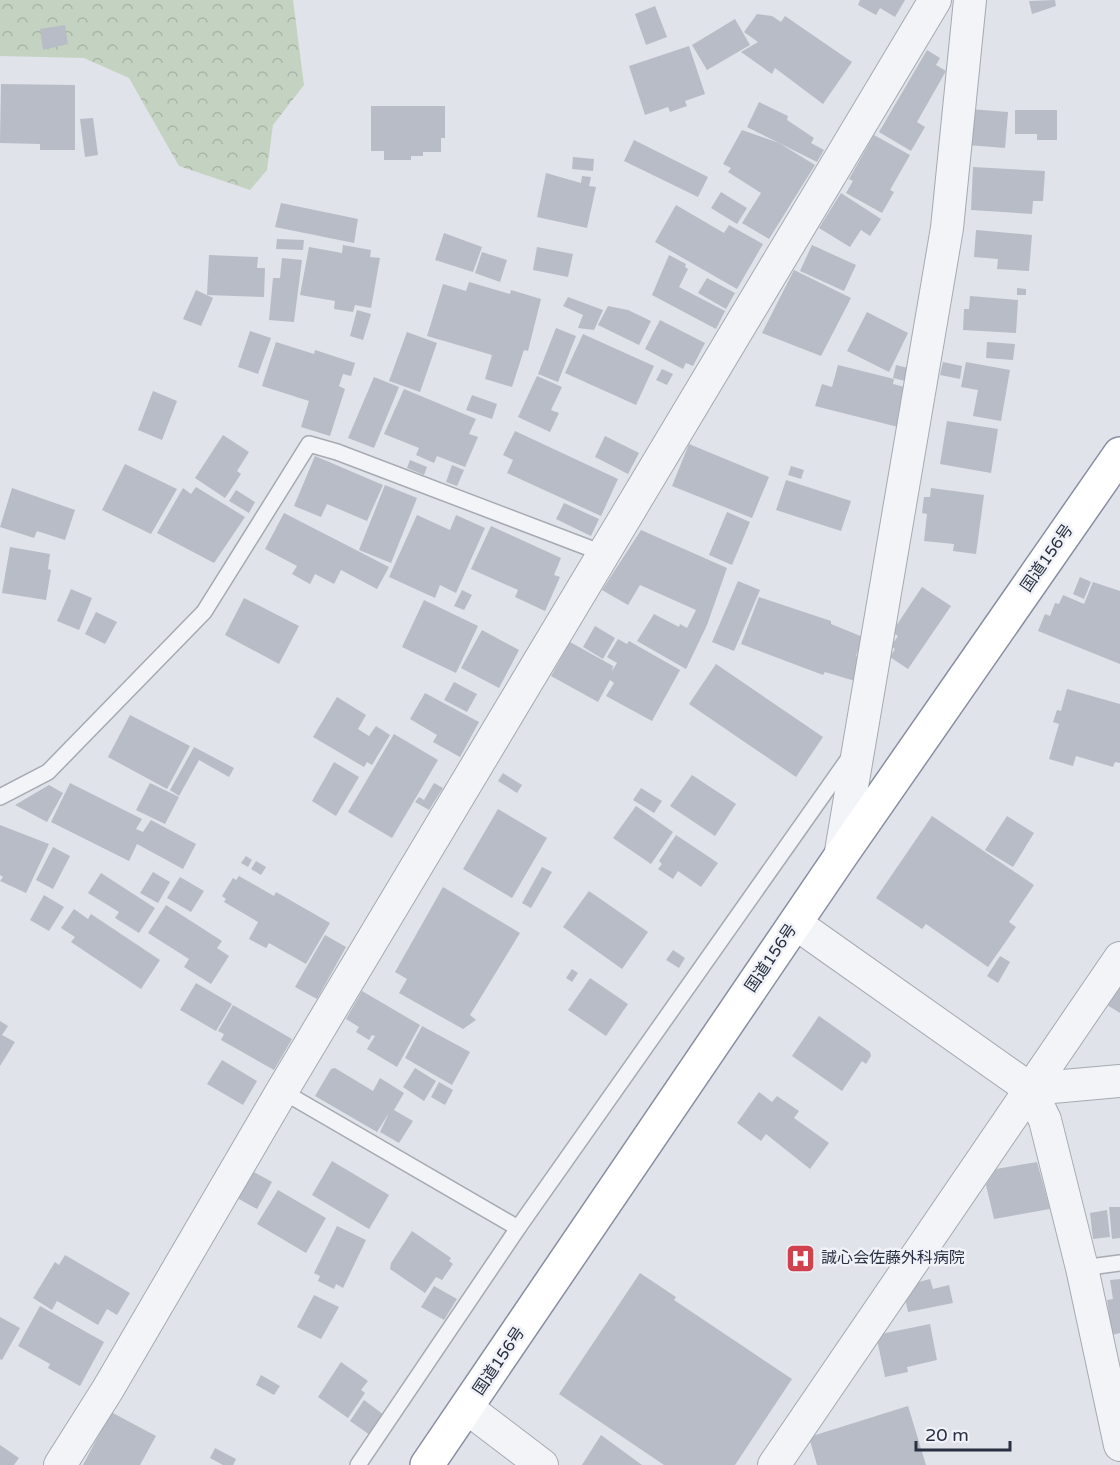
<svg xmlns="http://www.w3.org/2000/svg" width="1120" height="1465" font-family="'Varela Round','Noto Sans JP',sans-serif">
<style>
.forest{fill:url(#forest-crowns)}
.building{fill:#b7bcc6}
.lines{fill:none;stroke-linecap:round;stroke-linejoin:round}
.service-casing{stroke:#a5aab3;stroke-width:18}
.minor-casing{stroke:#a5aab3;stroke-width:34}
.trunk-casing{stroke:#878fa0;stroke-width:36}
.service{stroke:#f3f4f8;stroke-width:15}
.minor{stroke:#f3f4f8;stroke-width:32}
.trunk{stroke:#fff;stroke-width:33}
.labels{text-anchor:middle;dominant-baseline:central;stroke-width:5;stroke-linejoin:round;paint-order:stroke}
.street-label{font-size:16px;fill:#283041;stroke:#f0f2f7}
.poi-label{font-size:16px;fill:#283041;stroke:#f0f2f7;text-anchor:start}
</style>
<defs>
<pattern id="forest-crowns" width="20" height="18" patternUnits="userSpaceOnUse" patternTransform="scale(1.5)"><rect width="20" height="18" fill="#c4d3c1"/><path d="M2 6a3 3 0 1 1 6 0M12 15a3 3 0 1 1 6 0" fill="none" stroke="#a8b5a7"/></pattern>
</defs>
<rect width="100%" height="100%" fill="#e0e3e9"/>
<!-- forest -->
<polygon class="forest" points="0,0 293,0 304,85 273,125 267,170 250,190 179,166 129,78 84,58 0,56"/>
<!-- building -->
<g class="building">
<polygon points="860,0 905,0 895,17 880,8 876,15 858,5"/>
<polygon points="1055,0 1056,6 1032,14 1029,1"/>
<polygon points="655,6 667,37 646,45 635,14"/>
<polygon points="757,14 772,16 781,22 785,16 852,62 823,104 775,68 772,74 741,52 758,42 744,32"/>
<polygon points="735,19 750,45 707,70 692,45"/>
<polygon points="65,25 68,44 43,50 40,29"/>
<polygon points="689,46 705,94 685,101 687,106 670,112 668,107 645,115 629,66"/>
<polygon points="927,50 940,58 936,65 946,71 917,122 925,127 911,151 879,132"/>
<polygon points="1,84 75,85 75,150 40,150 40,144 0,143"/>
<polygon points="759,102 788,116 787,120 814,138 811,143 824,150 817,162 747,127"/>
<polygon points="371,106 445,106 445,138 441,138 441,152 423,152 423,156 411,156 411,160 384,160 384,151 371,151"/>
<polygon points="970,109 1008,112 1005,148 967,145"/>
<polygon points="1015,110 1057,110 1057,140 1037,140 1037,134 1015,134"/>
<polygon points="93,118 98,155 85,157 80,119"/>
<polygon points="742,130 779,143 815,165 769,239 742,223 761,193 728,172 731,168 723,164"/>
<polygon points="874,135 910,155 890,190 894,192 882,213 846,193 853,181 849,179"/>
<polygon points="634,140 708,177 698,197 624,161"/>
<polygon points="573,157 594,159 593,171 572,169"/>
<polygon points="973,167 1045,171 1043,201 1033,201 1032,214 971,210"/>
<polygon points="546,173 581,183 582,176 591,177 589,186 596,187 587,228 537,217"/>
<polygon points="721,192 747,208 737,224 711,208"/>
<polygon points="841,193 881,219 870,236 861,230 850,247 819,228"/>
<polygon points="281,203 358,219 354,243 275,227"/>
<polygon points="676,205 724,233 729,225 763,244 737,289 655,242"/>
<polygon points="976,230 1032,235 1029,271 997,269 998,259 974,257"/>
<polygon points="444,233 482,247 473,272 435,260"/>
<polygon points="277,239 304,240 303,250 276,249"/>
<polygon points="343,245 371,250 370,257 380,258 371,308 355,305 353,312 334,309 335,301 300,295 309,247 342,253"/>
<polygon points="812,245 856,265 844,291 800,271"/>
<polygon points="537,247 573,254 568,277 533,270"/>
<polygon points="482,252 507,260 500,282 475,273"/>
<polygon points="209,255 258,257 257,268 265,268 264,297 207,295"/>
<polygon points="669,255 686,264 685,267 688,269 679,287 725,311 716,329 652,295"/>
<polygon points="282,258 302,260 294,322 269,320 273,278 280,278"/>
<polygon points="794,270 851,298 821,356 762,333"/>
<polygon points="707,278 735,293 726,309 698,293"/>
<polygon points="469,282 510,294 511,290 541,299 528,351 524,350 512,387 485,379 492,355 427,336 443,284 466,291"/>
<polygon points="1017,288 1026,289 1026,295 1017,295"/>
<polygon points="196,290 213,298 201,326 183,319"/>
<polygon points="970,296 1018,300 1016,333 963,330 964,309 969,309"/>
<polygon points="568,297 603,310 594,330 578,328 583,315 563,306"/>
<polygon points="608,306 628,310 651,321 639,345 598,325"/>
<polygon points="357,310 371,314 363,340 350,336"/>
<polygon points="867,312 908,333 889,372 847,351"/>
<polygon points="660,320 705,343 693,366 686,363 683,369 645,349"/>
<polygon points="556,328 576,336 558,382 538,374"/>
<polygon points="250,331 271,338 258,374 238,367"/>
<polygon points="407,332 437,343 420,392 389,381"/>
<polygon points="583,334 654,366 636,405 565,373"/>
<polygon points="276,342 314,354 315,350 355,363 351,376 343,374 339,386 345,389 330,436 301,427 309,401 262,386"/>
<polygon points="987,342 1015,344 1013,360 986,358"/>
<polygon points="943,362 962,366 960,379 940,375"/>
<polygon points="966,362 1010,370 1001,421 973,416 978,390 961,387"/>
<polygon points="838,365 894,379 893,384 912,389 902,428 815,406 822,384 832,387"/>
<polygon points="896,365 916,370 913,383 893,378"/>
<polygon points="662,369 673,374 667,385 656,380"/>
<polygon points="537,376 562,387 551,410 559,413 550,432 518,417"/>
<polygon points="374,377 399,387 374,448 348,438"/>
<polygon points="404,389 476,419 469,434 478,437 465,467 437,456 434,463 416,455 419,448 384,434"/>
<polygon points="153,391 177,401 162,440 138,430"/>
<polygon points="472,395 497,404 492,419 466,410"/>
<polygon points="947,421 998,429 991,473 940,464"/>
<polygon points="515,431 618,479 601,516 507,473 513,460 503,455"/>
<polygon points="223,435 249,452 237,471 241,474 225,498 195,478"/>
<polygon points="605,436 639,453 628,474 595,457"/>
<polygon points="689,444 769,477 752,518 672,486"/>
<polygon points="315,456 383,485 367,521 327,504 321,517 294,506"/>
<polygon points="410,460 427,467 424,475 407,468"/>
<polygon points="125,464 177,489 151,534 102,510"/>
<polygon points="452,465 464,470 457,486 446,482"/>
<polygon points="791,466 804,470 801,479 788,475"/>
<polygon points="786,480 851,501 841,531 776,510"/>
<polygon points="385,485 417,498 391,563 359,550"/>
<polygon points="196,487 245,517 214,563 157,533 183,488 191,494"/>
<polygon points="12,488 75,510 65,540 37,531 34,538 0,527"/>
<polygon points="931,488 984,495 976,554 953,551 954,544 924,541 927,514 922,513 924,497 930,497"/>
<polygon points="236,490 255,502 249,513 229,501"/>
<polygon points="564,503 599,519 591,536 556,519"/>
<polygon points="727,512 750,522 732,565 709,555"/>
<polygon points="284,513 389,567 377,589 341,570 334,584 315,574 310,584 292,574 297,566 265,549"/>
<polygon points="417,515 450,530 456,515 485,528 456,593 440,585 435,598 389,577"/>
<polygon points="491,526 561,558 554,575 560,577 545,611 515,597 518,590 471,569"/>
<polygon points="641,530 727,568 707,625 686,669 637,641 654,614 679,627 680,624 687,628 696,610 640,585 628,605 602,590"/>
<polygon points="10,547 50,554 48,569 51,570 46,600 2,593"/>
<polygon points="1080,577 1091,582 1084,599 1073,594"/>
<polygon points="738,581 760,590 734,651 712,642"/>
<polygon points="1093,582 1120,591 1120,664 1038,631 1045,614 1050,616 1055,603 1059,604 1063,595 1084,604"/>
<polygon points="922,587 951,606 908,669 890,657 895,649 891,646 898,636 892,632"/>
<polygon points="71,589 92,598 79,630 57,621"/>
<polygon points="462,590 472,595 464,610 454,606"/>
<polygon points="759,597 831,621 831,624 863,637 856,656 863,659 855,681 825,672 823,675 741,644"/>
<polygon points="244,598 299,626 279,664 225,635"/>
<polygon points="424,600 478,626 456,673 402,647"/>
<polygon points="96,612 117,622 105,644 85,634"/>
<polygon points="595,626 615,638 603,659 583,647"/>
<polygon points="482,630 519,650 499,688 461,668"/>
<polygon points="618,639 627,644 629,641 680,670 652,721 606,696 614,683 610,680 598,702 551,676 570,642 613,666 612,671 617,663 607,657"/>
<polygon points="716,664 823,737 796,777 689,704"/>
<polygon points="454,682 477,694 467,712 444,700"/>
<polygon points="1067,689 1120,704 1120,763 1115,762 1113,767 1076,756 1073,766 1049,759 1059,724 1053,722 1057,710 1061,711"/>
<polygon points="425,693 479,722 460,757 433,742 437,735 410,719"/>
<polygon points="337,697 366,715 358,729 369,736 376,726 390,735 372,765 367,762 364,767 313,737"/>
<polygon points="130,715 190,746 167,789 108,757"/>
<polygon points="394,734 438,760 392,838 348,812"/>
<polygon points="194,747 234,768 229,777 199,760 179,796 170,790"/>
<polygon points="334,762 359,777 336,816 312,801"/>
<polygon points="503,773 522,785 517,793 498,781"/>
<polygon points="692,775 736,804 715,836 670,806"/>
<polygon points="70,783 142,819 136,829 143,832 151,820 196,844 183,869 137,844 129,861 51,822"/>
<polygon points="150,783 179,797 165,824 136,810"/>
<polygon points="434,783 443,788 429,810 415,802 419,797 424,800"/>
<polygon points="49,785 63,793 47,822 15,805"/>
<polygon points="641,788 662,801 654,813 633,800"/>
<polygon points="636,806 673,832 651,864 613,838"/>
<polygon points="498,809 547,838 512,898 463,869"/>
<polygon points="932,816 1034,885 1009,922 1016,927 988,967 926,924 922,929 876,898"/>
<polygon points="1007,816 1034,833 1013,867 985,850"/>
<polygon points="0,825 49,844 26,893 0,881 3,877 0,875"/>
<polygon points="676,835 718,863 701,887 678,871 673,879 658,869 662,864 659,861"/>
<polygon points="53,847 70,856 53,889 36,880"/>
<polygon points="246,856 252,860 248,867 241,863"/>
<polygon points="256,861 266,867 261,875 251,869"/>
<polygon points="542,867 552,872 531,908 522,903"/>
<polygon points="153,872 170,882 158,903 140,893"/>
<polygon points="101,873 155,908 139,933 115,918 119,912 88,893"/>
<polygon points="239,876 274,896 276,892 330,923 306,964 269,943 266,948 249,939 258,922 224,902 226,899 222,896 233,878 236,880"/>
<polygon points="180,877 204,891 191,912 167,898"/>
<polygon points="443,887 520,933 470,1015 476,1020 463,1029 399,993 407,979 395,972"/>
<polygon points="589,891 648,932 622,969 563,927"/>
<polygon points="44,895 64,907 49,931 30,920"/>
<polygon points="166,905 222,941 217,948 229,956 211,984 184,967 189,959 148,933"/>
<polygon points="74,909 88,919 91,914 160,960 141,989 71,942 75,937 61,928"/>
<polygon points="325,935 346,947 317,999 295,987"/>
<polygon points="673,950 685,958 679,968 666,960"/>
<polygon points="1000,956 1010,962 998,983 987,976"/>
<polygon points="572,969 578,973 572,982 566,978"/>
<polygon points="590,978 628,1004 606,1036 568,1010"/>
<polygon points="1120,978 1120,1013 1104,1003"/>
<polygon points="196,983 232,1004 216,1031 180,1010"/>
<polygon points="362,991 420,1025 397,1067 367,1049 375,1036 372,1035 369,1040 356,1032 359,1027 346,1019"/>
<polygon points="233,1005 292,1039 274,1070 221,1040 224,1034 218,1031"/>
<polygon points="819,1016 870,1052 871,1056 866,1064 862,1061 842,1091 792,1056"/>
<polygon points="0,1021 8,1026 2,1035 15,1042 0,1066"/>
<polygon points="422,1026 470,1052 452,1085 405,1058"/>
<polygon points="222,1060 257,1081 243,1105 207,1084"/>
<polygon points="335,1068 373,1091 380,1078 404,1093 394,1110 413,1121 399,1143 380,1132 389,1113 377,1132 315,1096 331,1069"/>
<polygon points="415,1068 436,1081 424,1101 403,1087"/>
<polygon points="439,1082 453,1090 445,1105 431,1097"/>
<polygon points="759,1092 772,1102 777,1096 799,1111 794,1118 829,1143 810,1169 766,1134 761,1141 737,1123"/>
<polygon points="332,1161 389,1195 369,1229 312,1195"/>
<polygon points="1037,1162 1050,1209 994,1219 986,1185 996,1169"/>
<polygon points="252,1171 272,1182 257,1209 237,1198"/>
<polygon points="278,1190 326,1218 306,1253 257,1224"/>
<polygon points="1109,1207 1120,1207 1120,1238 1112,1239"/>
<polygon points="1107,1210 1110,1237 1093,1239 1090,1213"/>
<polygon points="337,1226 366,1240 343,1288 336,1284 334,1289 318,1281 320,1276 314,1273"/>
<polygon points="412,1231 451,1258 449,1261 453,1264 442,1280 436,1277 425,1293 390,1269 391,1263"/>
<polygon points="65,1255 130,1293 117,1315 107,1309 98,1325 57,1301 52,1310 33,1298 55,1262 59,1265"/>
<polygon points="640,1273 676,1297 674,1300 792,1379 735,1465 664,1465 559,1394"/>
<polygon points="930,1279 933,1289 949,1285 953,1303 908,1312 904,1293 911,1284"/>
<polygon points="1120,1279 1120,1333 1112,1335 1107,1300 1113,1299 1110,1280"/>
<polygon points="434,1286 457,1299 444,1320 421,1307"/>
<polygon points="314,1295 339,1307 321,1339 297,1327"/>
<polygon points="40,1306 104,1342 80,1386 48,1368 50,1364 18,1346"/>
<polygon points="0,1317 20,1328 2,1360 0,1359"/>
<polygon points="930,1324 937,1360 907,1367 908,1372 885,1377 876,1335"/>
<polygon points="341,1362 368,1381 361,1390 365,1393 348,1418 318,1397"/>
<polygon points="261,1375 280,1386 274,1395 256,1385"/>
<polygon points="364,1400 384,1415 370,1435 350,1421"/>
<polygon points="908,1406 926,1465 817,1465 809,1437"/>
<polygon points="111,1412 156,1436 140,1465 83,1465"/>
<polygon points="601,1435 642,1465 582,1465"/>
<polygon points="0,1445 19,1458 14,1465 0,1465"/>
<polygon points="215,1448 236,1459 233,1465 223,1465 210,1458"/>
</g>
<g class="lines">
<defs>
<g id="service">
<polyline points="0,797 48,772 204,612 309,444 337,452 605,554"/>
<polyline points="282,1091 518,1228"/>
<polyline points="1082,1268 1120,1263"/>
<polyline points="358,1465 518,1228 849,758"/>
</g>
<g id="minor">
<polyline points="840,857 947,228 970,0"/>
<polyline points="795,923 1030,1089 1120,1081"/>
<polyline points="1030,1089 1045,1120 1082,1268 1120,1445"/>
<polyline points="467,1408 542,1465"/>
<polyline points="60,1465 108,1389 282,1091 935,0"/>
<polyline points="774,1465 1120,958"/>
</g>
<polyline id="trunk" points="427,1465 840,857 1120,454"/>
</defs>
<!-- service casing -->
<use href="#service" class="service-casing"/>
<!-- minor casing -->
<use href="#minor" class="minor-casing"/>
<!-- trunk casing -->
<use href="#trunk" class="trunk-casing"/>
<!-- service -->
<use href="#service" class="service"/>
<!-- minor -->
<use href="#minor" class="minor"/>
<!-- trunk -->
<use href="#trunk" class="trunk"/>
</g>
<!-- icons -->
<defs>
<symbol id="hospital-square" viewBox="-11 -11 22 22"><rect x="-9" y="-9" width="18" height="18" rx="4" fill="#d0434e" stroke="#f0f2f7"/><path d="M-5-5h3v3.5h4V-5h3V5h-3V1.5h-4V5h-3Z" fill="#fff"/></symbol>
</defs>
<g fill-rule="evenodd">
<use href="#hospital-square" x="784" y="1242" width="33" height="33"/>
</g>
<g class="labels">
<!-- street labels -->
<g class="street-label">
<text transform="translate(1047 558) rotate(-55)">国道156号</text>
<text transform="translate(771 958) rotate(-56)">国道156号</text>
<text transform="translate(499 1361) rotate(-56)">国道156号</text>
</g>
<!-- poi labels -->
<g class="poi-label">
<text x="821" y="1258">誠心会佐藤外科病院</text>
</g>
</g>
<!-- scale -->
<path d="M916 1441v9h94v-9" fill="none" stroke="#283041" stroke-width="3"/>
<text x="925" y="1441" font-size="18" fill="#283041" stroke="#f0f2f7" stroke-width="4.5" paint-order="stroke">20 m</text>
</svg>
